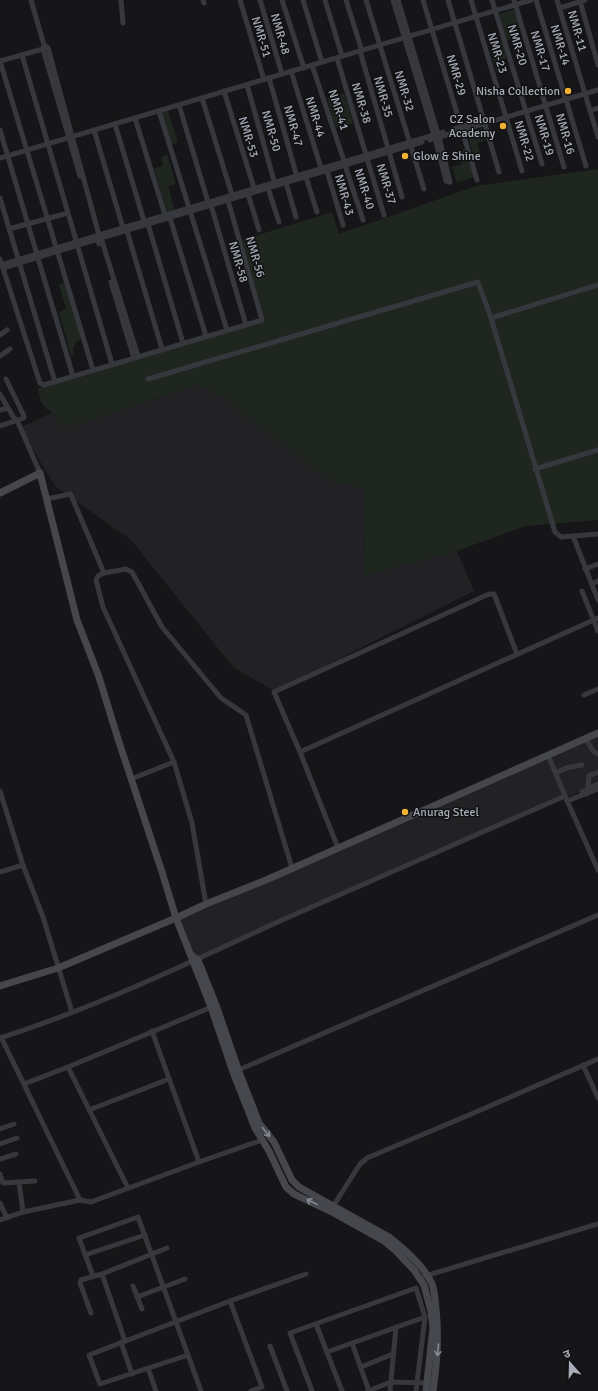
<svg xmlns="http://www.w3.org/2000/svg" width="598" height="1391" font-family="Signika,'Noto Sans Devanagari',sans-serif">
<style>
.built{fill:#222225}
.green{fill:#1e261f}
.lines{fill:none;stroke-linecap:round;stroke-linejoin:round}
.street{stroke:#37383d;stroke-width:5}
.secondary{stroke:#45474d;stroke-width:7}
.oneway{stroke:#858993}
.poi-dot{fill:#f2b134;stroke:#111113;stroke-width:1.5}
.labels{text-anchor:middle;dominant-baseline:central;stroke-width:3;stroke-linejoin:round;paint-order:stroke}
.street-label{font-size:12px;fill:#a8adb8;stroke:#111113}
.poi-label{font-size:12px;fill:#a8adb8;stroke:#111113;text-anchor:end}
</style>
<rect width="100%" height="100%" fill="#161618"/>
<!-- built -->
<g class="built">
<polygon points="198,385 224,399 330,480 364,489 365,532 363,576 457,551 474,591 275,691 234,668 131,540 55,486 20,428 51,413 66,427 70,425 71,426"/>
<polygon points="598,734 598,784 193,960 176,918"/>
</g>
<!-- green -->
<g class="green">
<polygon points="514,9 520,28 511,30 514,38 507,40 499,14"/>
<polygon points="502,41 507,58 499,60 502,71 497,72 490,50 497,48 496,43"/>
<polygon points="344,93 353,123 336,128 327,98"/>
<polygon points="167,108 178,142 169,145 159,111"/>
<polygon points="482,128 486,140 477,143 481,155 474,157 467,133"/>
<polygon points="465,149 474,177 457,183 452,167 462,164 458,152"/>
<polygon points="167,154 176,184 168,186 175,211 167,213 154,168 163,166 161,157"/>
<path d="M 598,169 L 598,520 L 525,526 L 457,551 L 363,576 L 365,532 L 363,489 L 330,480 L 224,399 L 198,385 L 71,426 L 70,425 L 66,427 L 60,426 C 60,415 45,410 41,401 C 39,397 39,392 38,388 L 264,320 L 242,240 L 332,212 L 339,234 L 476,186 Z"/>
<polygon points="66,282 83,339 75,342 75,346 73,347 74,355 71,356 59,312 66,309 59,284"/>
</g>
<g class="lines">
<!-- street -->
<g class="street">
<polyline points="31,0 44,45 48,48 99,235 434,135 393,0"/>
<polyline points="121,0 123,23"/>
<polyline points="203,0 204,3"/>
<polyline points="240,0 264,80"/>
<polyline points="260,0 282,74"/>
<polyline points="282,0 304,68"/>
<polyline points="303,0 322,62"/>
<polyline points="325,0 342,56"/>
<polyline points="346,0 362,51"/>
<polyline points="366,0 424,189"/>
<polyline points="398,0 438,134 443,132"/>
<polyline points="423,0 477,180"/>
<polyline points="448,0 499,172"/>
<polyline points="471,0 522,171"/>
<polyline points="492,0 542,164"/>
<polyline points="514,0 564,167"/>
<polyline points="536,0 586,166"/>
<polyline points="557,0 598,137"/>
<polyline points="580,1 598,65"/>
<polyline points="560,8 585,0"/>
<polyline points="44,45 43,49 80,176"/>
<polyline points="360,51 402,197"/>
<polyline points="22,55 112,364"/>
<polyline points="337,58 384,215"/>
<polyline points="0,61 93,370"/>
<polyline points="0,61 43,49"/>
<polyline points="312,65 344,161"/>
<polyline points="291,71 321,168"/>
<polyline points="269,78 297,177"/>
<polyline points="247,85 275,184"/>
<polyline points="224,91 254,188"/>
<polyline points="202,98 232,195"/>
<polyline points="179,105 208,202"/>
<polyline points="159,111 227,330"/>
<polyline points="590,111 598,108"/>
<polyline points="135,118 165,215"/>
<polyline points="115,124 144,221"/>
<polyline points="454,129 481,121"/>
<polyline points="0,130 73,376"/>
<polyline points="94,130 123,228"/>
<polyline points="430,140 435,138 446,181 448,182 450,182 439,137 598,90"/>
<polyline points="0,158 531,0"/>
<polyline points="345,165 363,220"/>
<polyline points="327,171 343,225"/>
<polyline points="306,177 317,212"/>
<polyline points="286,183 296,217"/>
<polyline points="268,188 279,222"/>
<polyline points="248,194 259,230"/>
<polyline points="0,198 55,382"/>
<polyline points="211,205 246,325"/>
<polyline points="170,218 206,336"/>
<polyline points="148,224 183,343"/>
<polyline points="9,229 68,213"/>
<polyline points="127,231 162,349"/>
<polyline points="0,259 40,383 44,385 262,320 227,197"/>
<polyline points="1,265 96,236"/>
<polyline points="3,268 98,239 99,244"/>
<polyline points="111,282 134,358"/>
<polyline points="491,318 598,285"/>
<polyline points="0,335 7,330"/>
<polyline points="0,356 10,349"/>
<polyline points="138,356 101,238 422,142"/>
<polyline points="148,379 478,282 491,318 555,532 561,537 598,534"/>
<polyline points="0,394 14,418 17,420 40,473"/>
<polyline points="0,410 8,408"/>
<polyline points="0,426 24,418 24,416 6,379"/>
<polyline points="535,469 598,450"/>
<polyline points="47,499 70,494 71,495 104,573 126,569 132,572 162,627 221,698 246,715 292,868"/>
<polyline points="573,536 598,600"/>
<polyline points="585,569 598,564"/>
<polyline points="104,573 98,576 96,580 103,607 174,762 192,823 206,904"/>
<polyline points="592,584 598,581"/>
<polyline points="582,591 598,631"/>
<polyline points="584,695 598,689"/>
<polyline points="586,739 593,751 598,754"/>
<polyline points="300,752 598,618"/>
<polyline points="548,755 565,796 598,870"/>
<polyline points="556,773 566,768 582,765"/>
<polyline points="131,779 174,762"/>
<polyline points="0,791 23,865 43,917 72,1012"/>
<polyline points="582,792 598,784"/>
<polyline points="587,794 589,776 598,772"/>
<polyline points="567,801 598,789"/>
<polyline points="338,848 300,752 274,692 489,594 494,594 517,654"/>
<polyline points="0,872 23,865"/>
<polyline points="152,1031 199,1162"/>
<polyline points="1,1037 80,1200"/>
<path d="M 0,1038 C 97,1007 189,963 282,920 C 376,878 471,838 565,796"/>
<polyline points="583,1065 598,1098"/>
<polyline points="68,1067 128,1188"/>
<polyline points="236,1071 598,915"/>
<polyline points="24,1084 68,1067 214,1006"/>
<polyline points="89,1110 169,1079"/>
<polyline points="0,1129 14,1124"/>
<polyline points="0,1144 17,1138"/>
<polyline points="0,1159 16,1154"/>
<polyline points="0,1174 3,1183 19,1182"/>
<polyline points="0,1203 7,1218"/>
<polyline points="332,1208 360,1164 367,1158 469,1115 598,1059"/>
<polyline points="23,1212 19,1182 35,1181"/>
<polyline points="0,1220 23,1212 80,1200 91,1202 199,1162 262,1140"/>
<polyline points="85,1255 145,1235"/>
<polyline points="102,1274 125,1341"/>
<polyline points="93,1276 79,1238 138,1217 201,1391"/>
<polyline points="425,1276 598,1224"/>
<polyline points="133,1286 142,1309"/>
<polyline points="137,1297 185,1279"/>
<polyline points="230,1301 262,1387 251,1391"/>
<polyline points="91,1313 80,1283 81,1280 102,1274 167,1248"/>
<polyline points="316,1324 342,1391"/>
<polyline points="121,1342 132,1374"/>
<polyline points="352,1343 369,1391"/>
<polyline points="270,1346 287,1391"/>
<polyline points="327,1352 425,1317"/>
<polyline points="188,1355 100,1384 89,1355 230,1301 306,1274"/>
<polyline points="361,1367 393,1354"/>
<polyline points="148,1368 156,1391"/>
<polyline points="312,1391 290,1333 416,1288 425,1317 416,1391"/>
<polyline points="368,1391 391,1382 427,1383"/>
<polyline points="390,1391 396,1327"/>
</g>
<!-- secondary -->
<g class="secondary">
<polyline points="0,493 40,473 77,620 99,677 118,739 162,872 176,918 211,1007 233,1072 255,1128 269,1151 286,1187 294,1194 330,1211 384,1241 395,1250 414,1270 424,1285 431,1311 433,1328 426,1391"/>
<path d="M 192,956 L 198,960 L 216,1005 L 238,1069 L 256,1115 L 259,1123 L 274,1142 L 292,1180 L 299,1187 L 389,1237 C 403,1248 425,1267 432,1284 C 435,1292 435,1301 436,1309 C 439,1338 437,1362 433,1391"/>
<polyline points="0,986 58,968 176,918 206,904 266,880 598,733"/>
</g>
</g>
<!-- one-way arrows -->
<defs><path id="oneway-shaft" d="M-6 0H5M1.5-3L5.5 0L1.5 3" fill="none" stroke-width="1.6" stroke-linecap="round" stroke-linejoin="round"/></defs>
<g class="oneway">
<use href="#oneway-shaft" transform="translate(266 1132) rotate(51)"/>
<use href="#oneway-shaft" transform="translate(312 1202) rotate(-154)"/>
<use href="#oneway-shaft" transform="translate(438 1350) rotate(95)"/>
</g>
<!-- markers -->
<g class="poi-dot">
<circle cx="568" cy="91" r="4"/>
<circle cx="503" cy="126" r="4"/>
<circle cx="405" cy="156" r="4"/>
<circle cx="405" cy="812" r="4"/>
</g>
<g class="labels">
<!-- street labels -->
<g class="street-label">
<text transform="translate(577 31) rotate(74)">NMR-11</text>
<text transform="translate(280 34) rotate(74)">NMR-48</text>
<text transform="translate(261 37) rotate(73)">NMR-51</text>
<text transform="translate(517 45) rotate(73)">NMR-20</text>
<text transform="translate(560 45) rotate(73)">NMR-14</text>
<text transform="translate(540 51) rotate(73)">NMR-17</text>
<text transform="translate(497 53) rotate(73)">NMR-23</text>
<text transform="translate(456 75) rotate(73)">NMR-29</text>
<text transform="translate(404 91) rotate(73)">NMR-32</text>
<text transform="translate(383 97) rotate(74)">NMR-35</text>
<text transform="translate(361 103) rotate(73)">NMR-38</text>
<text transform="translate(338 110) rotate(72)">NMR-41</text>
<text transform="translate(315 117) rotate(73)">NMR-44</text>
<text transform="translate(293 126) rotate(74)">NMR-47</text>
<text transform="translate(271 131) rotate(74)">NMR-50</text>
<text transform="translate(565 134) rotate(74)">NMR-16</text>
<text transform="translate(544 135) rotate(73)">NMR-19</text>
<text transform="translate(248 137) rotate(73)">NMR-53</text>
<text transform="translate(524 141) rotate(73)">NMR-22</text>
<text transform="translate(386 184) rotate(73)">NMR-37</text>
<text transform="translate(364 189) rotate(72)">NMR-40</text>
<text transform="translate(344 195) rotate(74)">NMR-43</text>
<text transform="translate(255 257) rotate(74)">NMR-56</text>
<text transform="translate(238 262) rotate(74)">NMR-58</text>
</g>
<!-- poi labels -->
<g class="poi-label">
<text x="560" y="91">Nisha Collection</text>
<text x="495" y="119">CZ Salon<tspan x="495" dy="14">Academy</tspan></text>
<text x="413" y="156" text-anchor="start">Glow &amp; Shine</text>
<text x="413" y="812" text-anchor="start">Anurag Steel</text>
</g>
</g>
<!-- north arrow -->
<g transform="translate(570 1363) rotate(340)" stroke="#111113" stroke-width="3" paint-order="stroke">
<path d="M0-3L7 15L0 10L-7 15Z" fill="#a8adb8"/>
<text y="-6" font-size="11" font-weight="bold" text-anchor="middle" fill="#a8adb8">उ</text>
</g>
</svg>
